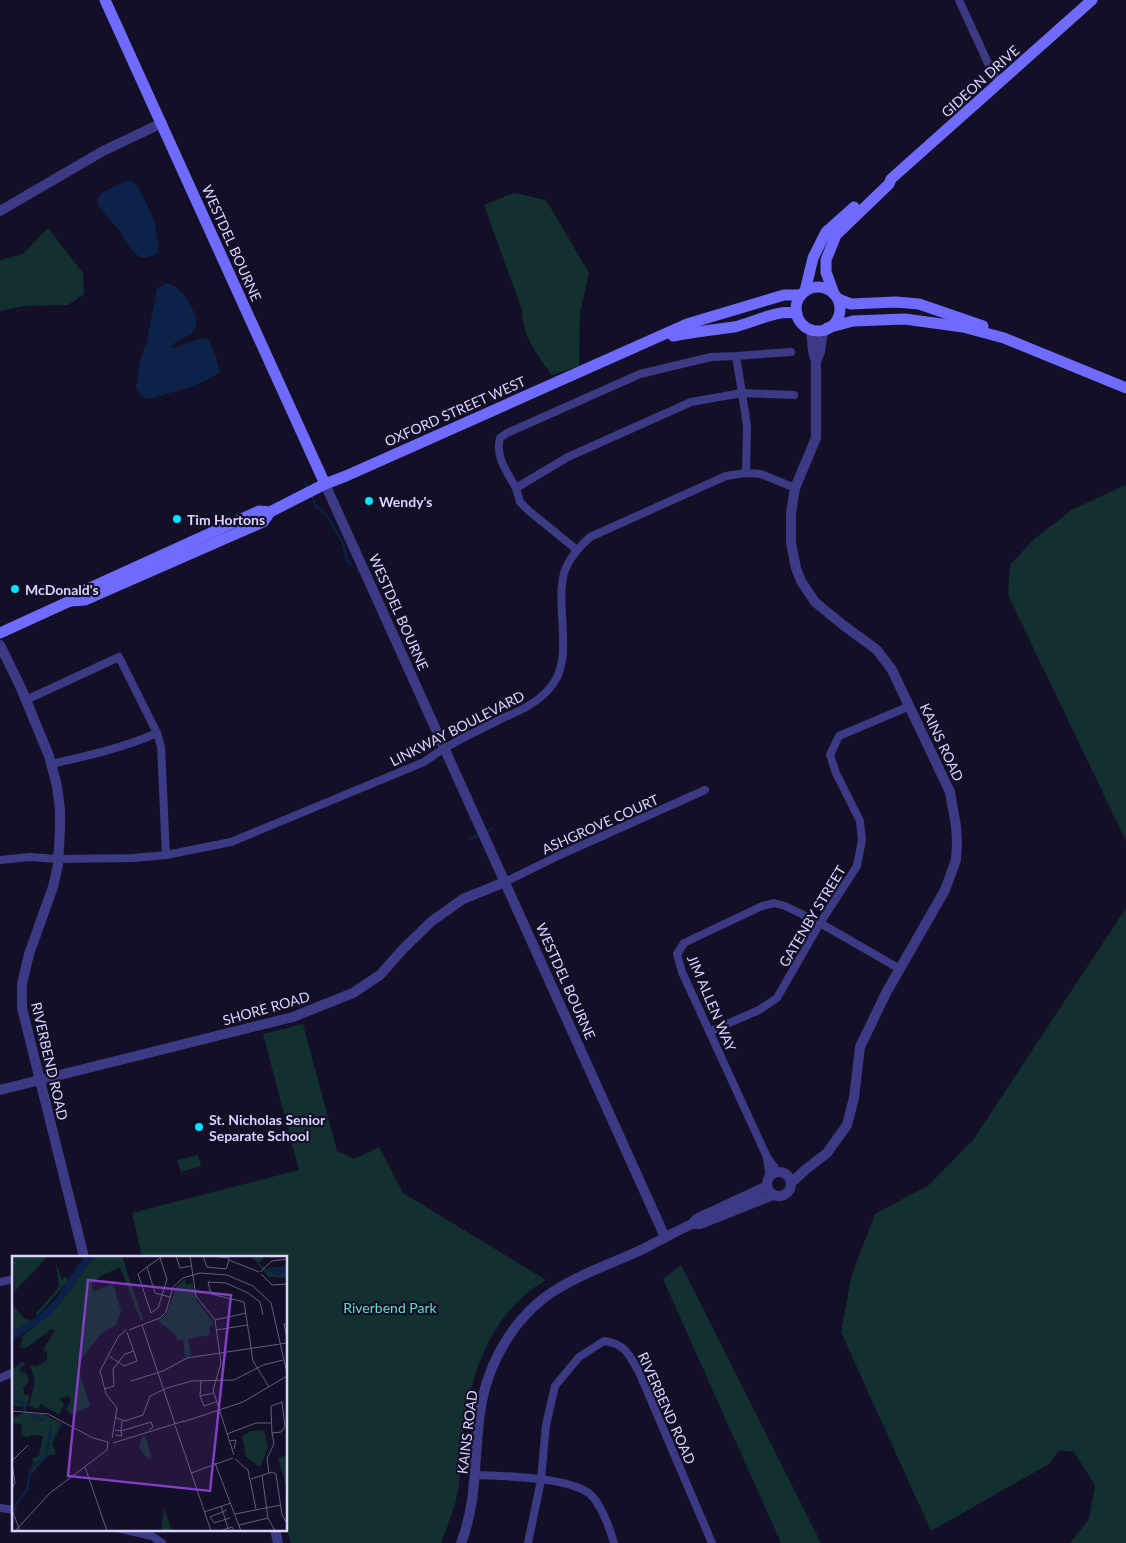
<svg xmlns="http://www.w3.org/2000/svg" width="1126" height="1543" font-family="Lato,sans-serif">
<style>
.green{fill:#12302f}
.water{fill:#0c2248}
.lines{fill:none;stroke-linecap:round;stroke-linejoin:round}
.stream{stroke:#0c2248;stroke-width:2}
.minor{stroke:#3d3a85;stroke-width:8}
.tertiary{stroke:#3d3a85;stroke-width:10}
.secondary{stroke:#6f6bff;stroke-width:11}
.poi-dot{fill:#00e5ff;stroke:#130f26;stroke-width:2}
.labels{text-anchor:middle;dominant-baseline:central;stroke-width:4.5;stroke-linejoin:round;paint-order:stroke}
.street-label{font-size:14px;fill:#d9d4ff;stroke:#130f26}
.poi-label{font-size:14px;font-weight:bold;fill:#d9d4ff;stroke:#130f26;text-anchor:start}
.park-label{font-size:14px;fill:#5fe0c0;stroke:#130f26}
.inset-river{fill:none;stroke:#0c2248;stroke-width:2.5}
.inset-road{fill:none;stroke:#625e7d;stroke-width:1}
.view{fill:#843dc5;fill-opacity:0.15;stroke:#843dc5;stroke-width:2.5}
.inset-edge{fill:none;stroke:#d9d4ff;stroke-width:2.5}
</style>
<rect width="100%" height="100%" fill="#130f26"/>
<!-- green -->
<g class="green">
<path d="M 514,193 L 546,200 L 589,273 L 580,313 L 579,366 L 552,375 C 537,355 522,335 522,310 L 484,205 Z"/>
<polygon points="48,228 83,273 84,294 68,305 24,306 0,311 0,260 23,254"/>
<polygon points="1126,485 1126,841 1008,595 1010,565 1034,539 1073,509"/>
<polygon points="1126,908 1126,1543 1070,1543 1089,1519 1095,1485 1074,1452 1059,1450 1049,1464 931,1531 841,1332 852,1274 875,1214 929,1185 973,1140"/>
<path d="M 303,1024 L 337,1151 L 354,1159 L 379,1147 L 403,1193 L 546,1280 C 493,1311 471,1370 464,1428 C 461,1452 462,1476 456,1500 C 452,1514 446,1529 441,1543 L 291,1543 L 286,1526 L 286,1257 L 142,1257 L 132,1213 L 299,1170 L 263,1034 Z"/>
<polygon points="198,1155 201,1166 181,1172 177,1160"/>
<polygon points="681,1265 821,1543 781,1543 663,1279"/>
</g>
<!-- water -->
<g class="water">
<path d="M 127,181 L 132,181 L 139,188 L 154,220 L 159,246 L 157,254 L 146,258 L 140,257 L 133,252 L 119,230 L 98,206 L 97,198 C 105,189 116,186 127,181 Z"/>
<path d="M 167,283 C 180,284 202,317 195,329 C 190,339 175,337 172,348 C 185,347 196,336 209,339 L 217,360 L 220,373 L 194,386 L 149,399 L 141,396 L 136,388 L 140,360 L 146,345 L 157,289 Z"/>
</g>
<g class="lines">
<!-- stream -->
<g class="stream">
<polyline points="305,482 308,489"/>
<polyline points="312,495 315,505 327,516 343,543 347,560 352,566"/>
<polyline points="485,832 493,829"/>
<polyline points="470,839 479,835"/>
</g>
<!-- minor -->
<g class="minor">
<polyline points="959,0 992,72 1000,83"/>
<path d="M 736,356 L 711,357 L 640,374 L 507,433 L 500,438 C 495,457 507,472 516,488 L 568,457 L 691,402 L 742,393 L 736,356 L 791,352"/>
<polyline points="746,473 747,426 742,393 794,395"/>
<polyline points="516,488 520,502 529,511 577,550"/>
<path d="M 26,700 L 119,657 L 157,733 C 123,748 87,756 51,764"/>
<polyline points="157,733 161,747 166,855"/>
<path d="M 0,860 L 30,857 L 58,859 L 133,858 L 166,855 L 231,842 L 424,762 C 448,744 474,733 501,719 C 519,711 536,704 549,689 C 577,660 553,606 565,570 C 570,557 580,546 590,537 L 726,476 L 746,473 L 761,474 L 795,488"/>
<polyline points="505,882 560,855 705,790"/>
<polyline points="711,1031 759,1010 777,998 820,923 857,866 862,840 860,821 836,773 830,755 839,736 910,706"/>
<polyline points="767,1159 770,1177"/>
<polyline points="778,1172 767,1157 682,972 677,954 684,943 762,906 774,903 785,906 820,923 900,969"/>
<polyline points="0,1282 14,1279"/>
<polyline points="0,1378 14,1372"/>
<path d="M 476,1475 C 503,1476 568,1477 590,1494 C 601,1504 610,1529 614,1543"/>
<polyline points="0,1508 14,1510"/>
<polyline points="121,1529 152,1536 162,1543"/>
<path d="M 528,1543 L 541,1480 L 546,1425 L 555,1386 L 579,1357 L 604,1341 C 626,1344 629,1355 639,1372 L 712,1543"/>
</g>
<!-- tertiary -->
<g class="tertiary">
<polyline points="0,211 103,151 162,123"/>
<polyline points="816,362 820,352 823,330"/>
<polyline points="325,484 665,1237"/>
<polyline points="0,645 21,688 49,756 57,786 60,810 60,829 58,865 53,887 29,954 22,984 22,1008 84,1257"/>
<polyline points="0,1090 293,1017 353,993 380,975 404,948 432,921 463,899 505,882"/>
<circle cx="779" cy="1184" r="12"/>
<polyline points="791,1183 805,1170 827,1153 847,1125 854,1098 860,1047 886,993 945,890 956,860 957,842 956,826 950,792 892,670 877,650 843,625 815,602 801,581 796,568 791,543 791,513 795,488 816,438 816,362 813,351 811,329"/>
<polyline points="692,1224 700,1224 773,1195"/>
<polyline points="275,1529 278,1543"/>
<path d="M 461,1543 C 479,1498 473,1448 482,1401 C 491,1356 519,1311 559,1288 C 586,1271 617,1262 645,1248 C 661,1240 676,1231 692,1224 L 696,1219 L 767,1186"/>
</g>
<!-- secondary -->
<g class="secondary">
<polyline points="105,0 325,484"/>
<circle cx="818" cy="309" r="22"/>
<polyline points="805,291 813,258 826,232 854,207"/>
<polyline points="834,294 826,272 826,260 836,235 889,184 891,179 1092,0"/>
<polyline points="838,299 851,304 896,302 919,304 983,326"/>
<polyline points="827,328 853,321 905,319 963,327 1004,338 1126,388"/>
<path d="M 673,336 C 693,332 713,330 734,327 C 753,323 779,308 797,314"/>
<polyline points="70,601 85,600 263,522 270,512 325,484 346,476 687,324 784,295 801,295"/>
<polyline points="0,633 70,601 81,592 259,511 270,512"/>
</g>
</g>
<!-- markers -->
<g class="poi-dot">
<circle cx="369" cy="501" r="5"/>
<circle cx="177" cy="519" r="5"/>
<circle cx="15" cy="589" r="5"/>
<circle cx="199" cy="1127" r="5"/>
</g>
<g class="labels">
<!-- street labels -->
<g class="street-label">
<text transform="translate(980 81) rotate(-42)">GIDEON DRIVE</text>
<text transform="translate(232 243) rotate(66)">WESTDEL BOURNE</text>
<text transform="translate(455 411) rotate(-24)">OXFORD STREET WEST</text>
<text transform="translate(399 612) rotate(66)">WESTDEL BOURNE</text>
<text transform="translate(457 728) rotate(-27)">LINKWAY BOULEVARD</text>
<text transform="translate(942 742) rotate(65)">KAINS ROAD</text>
<text transform="translate(600 824) rotate(-24)">ASHGROVE COURT</text>
<text transform="translate(812 916) rotate(-59)">GATENBY STREET</text>
<text transform="translate(566 981) rotate(66)">WESTDEL BOURNE</text>
<text transform="translate(712 1003) rotate(67)">JIM ALLEN WAY</text>
<text transform="translate(266 1008) rotate(-16)">SHORE ROAD</text>
<text transform="translate(50 1061) rotate(77)">RIVERBEND ROAD</text>
<text transform="translate(667 1408) rotate(66)">RIVERBEND ROAD</text>
<text transform="translate(467 1432) rotate(-83)">KAINS ROAD</text>
</g>
<!-- poi labels -->
<g class="poi-label">
<text x="379" y="501">Wendy's</text>
<text x="187" y="519">Tim Hortons</text>
<text x="25" y="589">McDonald's</text>
<text x="209" y="1119">St. Nicholas Senior<tspan x="209" dy="16">Separate School</tspan></text>
</g>
<!-- park labels -->
<g class="park-label">
<text x="390" y="1307">Riverbend Park</text>
</g>
</g>
<!-- overview -->
<g transform="translate(12 1256)">
<rect width="275" height="275" fill="#130f26"/>
<path d="M 0,0 L 36,0 L 3,35 ZM 83,0 L 110,0 L 131,64 L 129,65 L 108,11 L 87,21 L 80,28 L 81,36 L 101,28 L 109,55 L 104,69 L 90,77 L 65,108 L 78,150 L 60,159 L 54,153 L 59,143 L 56,140 L 48,143 L 52,148 L 47,159 L 29,148 L 26,153 L 17,150 L 23,125 L 18,109 L 24,110 L 35,104 L 35,97 L 31,94 L 43,74 L 40,73 L 14,92 L 7,91 L 11,84 L 9,81 L 43,54 ZM 239,0 L 253,0 L 247,7 L 253,13 L 275,10 L 275,22 L 257,21 ZM 44,7 L 50,24 L 54,20 L 56,25 L 25,60 L 24,57 L 47,31 ZM 173,23 L 174,29 L 180,27 L 185,45 L 202,68 L 197,71 L 198,79 L 176,83 L 179,100 L 173,101 L 171,84 L 165,84 L 163,78 L 146,65 L 155,57 L 164,31 ZM 0,49 L 13,63 L 20,64 L 0,76 ZM 11,106 L 13,108 L 7,114 L 14,117 L 17,126 L 11,131 L 12,138 L 18,140 L 15,150 L 1,150 L 0,113 ZM 12,156 L 30,158 L 50,167 L 40,187 L 44,198 L 37,199 L 18,219 L 22,209 L 20,202 L 27,200 L 31,180 L 19,179 L 14,182 L 9,178 L 10,168 L 0,167 L 0,163 ZM 252,174 L 256,192 L 248,211 L 234,201 L 230,180 L 239,175 ZM 133,180 L 140,202 L 136,203 L 127,192 L 130,181 ZM 275,199 L 275,234 L 266,202 ZM 152,252 L 160,275 L 149,275 Z" fill="#12302f"/>
<path d="M 83,0 L 39,59 L 0,85 L 0,76 L 25,61 L 42,45 L 72,1 ZM 275,11 L 275,17 L 267,20 L 254,14 Z" fill="#0c2248"/>
<path class="inset-river" d="M 0,145 L 12,147 L 13,155M 17,159 L 33,164M 2,256 L 4,248 L 15,234 L 19,211 L 34,201 L 39,170"/>
<path class="inset-road" d="M 164,0 L 168,12 L 179,10M 178,0 L 184,40 L 203,64 L 209,107 L 201,134 L 222,199M 191,0 L 195,11 L 214,13 L 217,4M 199,0 L 216,2M 216,0 L 217,4 L 247,16M 148,2 L 155,23 L 146,52 L 139,57 L 126,18 L 135,11 L 148,2 L 151,0M 135,11 L 143,37 L 158,41M 248,16 L 260,5 L 275,3M 249,18 L 260,29 L 275,28M 232,46 L 199,38 L 196,26 L 214,27 L 236,37 L 248,46 L 251,59M 232,46 L 241,105 L 257,131M 203,64 L 234,57M 275,68 L 272,68 L 275,83M 130,69 L 163,168M 117,74 L 148,62 L 154,56 L 161,31 L 171,22 L 188,17 L 215,19 L 241,30 L 259,47 L 275,117M 204,74 L 235,69M 97,100 L 112,110 L 125,105 L 115,76M 119,125 L 151,115 L 175,102 L 275,87M 92,133 L 102,130 L 101,113 L 113,98 L 122,95M 202,137 L 188,140 L 192,150 L 204,146M 188,140 L 189,124M 0,155 L 36,158 L 81,182 L 96,186M 104,162 L 113,165 L 131,159 L 138,140 L 155,132 L 180,125 L 222,124 L 251,109 L 271,104M 171,166 L 231,146 L 275,120M 163,169 L 199,275M 103,174 L 109,175 L 110,165M 215,178 L 244,167 L 259,167M 103,179 L 110,180 L 109,175 L 139,166 L 141,171 L 137,174M 100,182 L 105,152 L 94,138 L 88,115 L 106,81 L 114,74M 217,185 L 224,184 L 222,193M 101,187 L 172,165M 223,203 L 236,214 L 244,253M 0,205 L 16,189M 0,207 L 3,227 L 0,232M 203,207 L 229,275M 73,211 L 95,275M 179,217 L 221,202M 257,217 L 255,202 L 262,188 L 260,177 L 259,150 L 270,146 L 273,170 L 269,176 L 260,177M 250,219 L 256,262 L 263,275M 239,223 L 260,216 L 264,218 L 270,259 L 275,267M 209,250 L 216,272M 0,254 L 8,275M 215,254 L 198,261 L 202,267 L 218,262M 192,256 L 219,247M 223,258 L 269,249M 227,269 L 256,262M 3,275 L 38,237 L 95,194 L 96,186M 208,275 L 220,271 L 222,275"/>
<path class="view" d="M 76,24 L 219,39 L 198,235 L 56,220 Z"/>
<rect width="275" height="275" class="inset-edge"/>
</g>
</svg>
